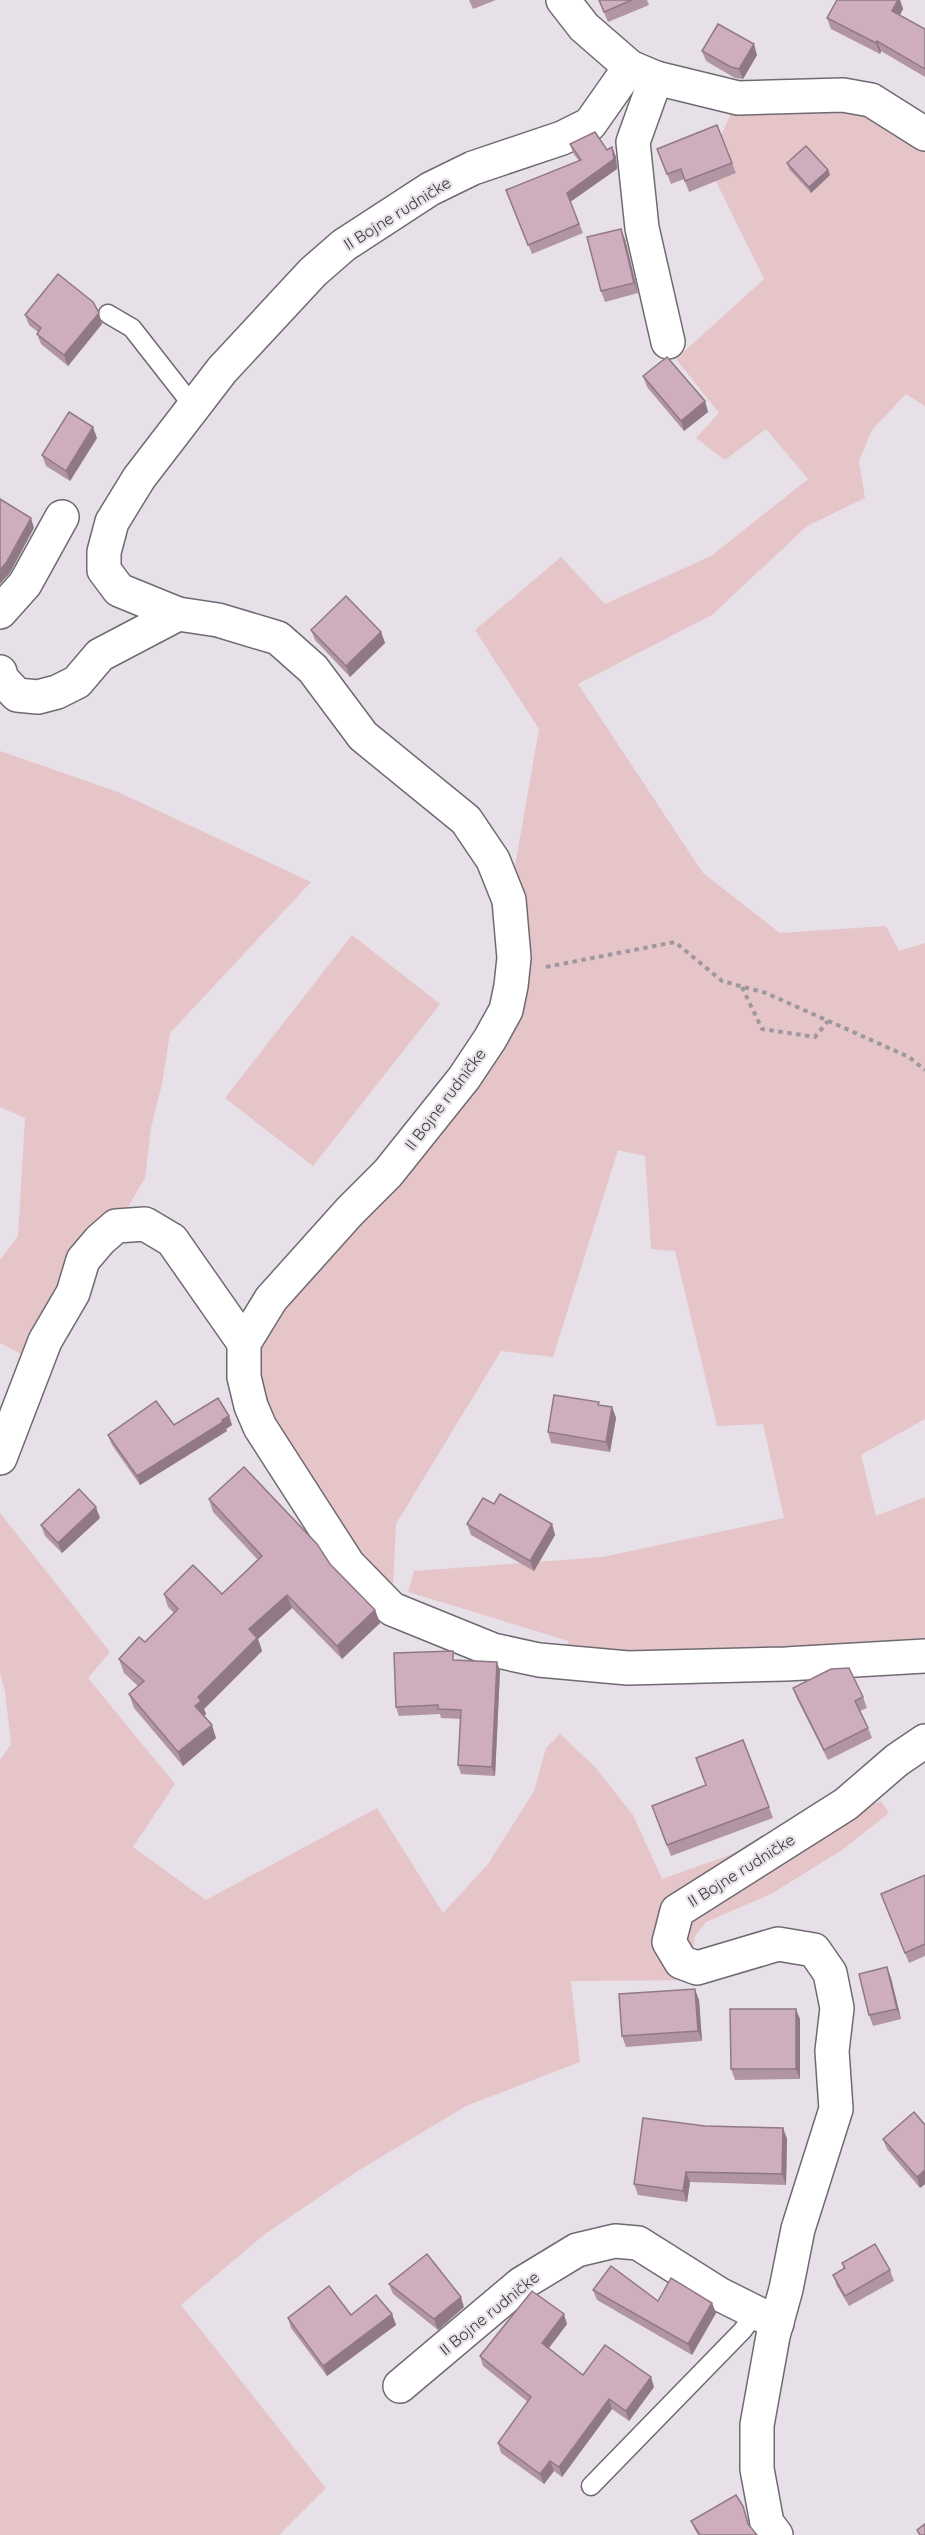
<svg xmlns="http://www.w3.org/2000/svg" width="925" height="2535" font-family="Quicksand,sans-serif">
<style>
.green{fill:#e6c5c8}
.lines{fill:none;stroke-linecap:round;stroke-linejoin:round}
.service-casing{stroke:#6f6a71;stroke-width:21}
.minor-casing{stroke:#6f6a71;stroke-width:36}
.path{stroke:#9d989e;stroke-width:4;stroke-dasharray:4.5 4.5;stroke-linecap:butt}
.service{stroke:#fff;stroke-width:18}
.minor{stroke:#fff;stroke-width:33}
.wall{fill:#b195a3}
.shaded-wall{fill:#907985}
.building{fill:#ceadbe;stroke:#907985;stroke-width:1.5}
.labels{text-anchor:middle;dominant-baseline:central;stroke-width:4.5;stroke-linejoin:round;paint-order:stroke}
.street-label{font-size:16px;fill:#3a383b;stroke:#e7e0e8}
</style>
<rect width="100%" height="100%" fill="#e7e0e8"/>
<!-- green -->
<g class="green">
<polygon points="843,95 925,134 925,406 906,394 872,430 859,461 865,498 807,526 712,615 578,684 703,873 780,933 886,926 899,951 925,943 925,1419 861,1455 876,1516 925,1497 925,1666 558,1666 569,1641 408,1592 414,1571 603,1557 784,1518 763,1424 717,1426 675,1251 651,1249 645,1156 618,1150 553,1357 501,1351 396,1524 392,1609 250,1405 245,1351 490,1039 509,900 539,729 475,630 561,557 605,604 711,556 808,479 766,429 725,460 696,438 719,413 676,359 764,279 708,165 738,98"/>
<polygon points="0,751 118,792 311,882 170,1033 162,1084 151,1128 145,1178 37,1362 0,1343 0,1260 18,1236 25,1118 0,1107"/>
<polygon points="352,935 440,1004 313,1166 225,1098"/>
<polygon points="0,1513 110,1652 88,1678 175,1784 133,1847 206,1900 377,1808 443,1913 488,1864 534,1791 546,1748 560,1734 595,1767 633,1815 662,1879 881,1801 889,1813 842,1850 771,1894 706,1922 695,1936 693,1952 712,1980 571,1981 580,2062 466,2106 356,2172 265,2234 181,2305 326,2488 279,2535 0,2535 0,1760 11,1744 5,1691 0,1673"/>
</g>
<g class="lines">
<defs>
<g id="service">
<polyline points="108,314 132,328 193,406"/>
<polyline points="591,2486 742,2331 756,2313"/>
</g>
<g id="minor">
<polyline points="563,0 584,27 630,67"/>
<polyline points="656,78 633,142 642,228 668,342"/>
<polyline points="925,134 871,100 843,95 738,98 656,78 630,67 590,124 562,138 473,168 430,189 344,245 313,272 222,370 139,478 112,522 104,552 104,570 119,590 178,614 218,620 278,638 313,669 363,736 466,820 493,860 509,900 514,958 511,986 506,1010 490,1039 464,1078 388,1173 350,1211 271,1299 244,1343 244,1377 251,1406 260,1427 348,1564 392,1609 493,1650 539,1660 628,1668 786,1664 925,1656"/>
<polyline points="0,612 25,584 62,517"/>
<polyline points="0,672 2,679 17,695 38,697 57,692 77,682 100,655 178,614"/>
<polyline points="0,1458 45,1341 73,1293 83,1260 100,1240 116,1226 145,1224 172,1240 244,1343"/>
<polyline points="400,2386 521,2284 577,2250 615,2241 638,2243 719,2294 777,2323"/>
<polyline points="776,2535 767,2523 757,2469 757,2425 773,2336 786,2289 798,2229 836,2109 832,2051 837,2008 830,1973 814,1950 778,1944 697,1968 681,1962 669,1942 677,1911 846,1804 897,1760 925,1741"/>
</g>
</defs>
<!-- service casing -->
<use href="#service" class="service-casing"/>
<!-- minor casing -->
<use href="#minor" class="minor-casing"/>
<!-- path -->
<g class="path">
<polyline points="546,967 675,942 722,981 766,993 909,1057 925,1070"/>
<polyline points="742,987 762,1029 815,1037 828,1021"/>
</g>
<!-- service -->
<use href="#service" class="service"/>
<!-- minor -->
<use href="#minor" class="minor"/>
</g>
<!-- wall -->
<g class="wall">
<polygon points="469,0 496,0 473,9"/>
<polygon points="599,0 647,0 649,5 608,22"/>
<polygon points="837,0 900,0 903,9 900,15 925,29 925,77 881,51 880,54 831,29 827,18"/>
<polygon points="702,51 757,55 743,79 735,78 706,61"/>
<polygon points="570,144 607,150 612,147 616,157 617,169 570,202 583,233 532,254 506,190 579,161 573,153"/>
<polygon points="657,149 732,163 736,173 689,192 684,179 671,184"/>
<polygon points="787,163 828,170 830,175 811,193 789,169"/>
<polygon points="625,239 638,293 605,302 601,291"/>
<polygon points="25,315 102,324 68,366 41,344 37,334 38,332 29,325"/>
<polygon points="643,376 705,401 708,412 684,431 647,387"/>
<polygon points="97,438 70,481 46,466 42,455"/>
<polygon points="311,630 381,632 385,643 350,677 315,640"/>
<polygon points="600,1406 612,1407 616,1418 610,1452 551,1443 548,1432"/>
<polygon points="229,1416 232,1425 226,1429 227,1431 140,1485 112,1445 108,1435"/>
<polygon points="209,1499 330,1564 375,1610 380,1623 342,1659 292,1608 258,1639 262,1651 204,1709 206,1714 204,1716 216,1738 183,1766 134,1708 129,1694 138,1686 124,1673 119,1659 145,1642 174,1613 168,1607 164,1594 222,1594 258,1560 213,1512"/>
<polygon points="100,1518 62,1553 45,1536 41,1525"/>
<polygon points="467,1524 552,1524 555,1535 534,1571 471,1535"/>
<polygon points="456,1660 497,1662 500,1671 495,1776 461,1774 458,1765 461,1719 441,1718 440,1714 399,1716 396,1707"/>
<polygon points="793,1688 863,1697 867,1708 860,1711 868,1728 872,1738 828,1760 797,1699"/>
<polygon points="652,1806 769,1807 773,1818 671,1856"/>
<polygon points="925,1875 925,1956 909,1963 881,1894"/>
<polygon points="887,1967 891,1978 901,2019 873,2026 869,2015"/>
<polygon points="699,2000 702,2041 626,2047 622,2036"/>
<polygon points="800,2019 800,2079 735,2080 731,2069"/>
<polygon points="925,2125 925,2184 920,2188 887,2149 883,2139"/>
<polygon points="705,2126 783,2128 787,2139 786,2185 690,2182 687,2202 638,2195 634,2184"/>
<polygon points="842,2263 890,2270 894,2281 849,2306 837,2286 833,2275 844,2269"/>
<polygon points="389,2284 464,2307 438,2330 393,2294"/>
<polygon points="593,2290 658,2301 712,2303 716,2313 692,2355 597,2300"/>
<polygon points="392,2314 396,2325 327,2376 291,2328 288,2318 351,2315"/>
<polygon points="567,2324 549,2348 583,2375 654,2387 629,2421 612,2409 562,2477 554,2471 544,2484 501,2453 498,2443 528,2402 483,2366 480,2356"/>
<polygon points="743,2506 749,2526 757,2535 698,2535 695,2530 691,2521"/>
</g>
<!-- shaded-wall -->
<g class="shaded-wall">
<polygon points="898,0 900,0 903,9 896,22 892,11"/>
<polygon points="877,41 881,51 880,54 876,43"/>
<polygon points="754,44 757,55 743,79 739,69"/>
<polygon points="612,147 616,157 617,169 570,202 567,193"/>
<polygon points="828,170 830,175 811,193 809,187"/>
<polygon points="621,229 625,239 638,293 634,283"/>
<polygon points="99,313 102,324 68,366 64,355"/>
<polygon points="705,401 708,412 684,431 681,421"/>
<polygon points="93,427 97,438 70,481 66,471"/>
<polygon points="31,518 34,528 10,573 0,584 0,570"/>
<polygon points="381,632 385,643 350,677 346,666"/>
<polygon points="612,1407 616,1418 610,1452 606,1442"/>
<polygon points="229,1416 232,1425 226,1429 227,1431 140,1485 137,1476"/>
<polygon points="96,1507 100,1518 62,1553 58,1543"/>
<polygon points="552,1524 555,1535 534,1571 530,1561"/>
<polygon points="287,1595 292,1608 258,1639 262,1651 204,1709 206,1714 200,1719 195,1706 198,1697 249,1629"/>
<polygon points="375,1610 380,1623 342,1659 337,1646"/>
<polygon points="497,1662 500,1671 495,1776 492,1767"/>
<polygon points="212,1725 216,1738 183,1766 178,1752"/>
<polygon points="887,1967 891,1978 901,2019 897,2009"/>
<polygon points="695,1989 699,2000 702,2041 698,2031"/>
<polygon points="796,2009 800,2019 800,2079 796,2069"/>
<polygon points="783,2128 787,2139 786,2185 782,2174"/>
<polygon points="925,2170 925,2184 920,2188 917,2177"/>
<polygon points="686,2172 690,2182 687,2202 683,2191"/>
<polygon points="461,2297 464,2307 438,2330 434,2319"/>
<polygon points="712,2303 716,2313 692,2355 688,2344"/>
<polygon points="392,2314 396,2325 327,2376 323,2366"/>
<polygon points="564,2314 567,2324 545,2353 542,2343"/>
<polygon points="651,2377 654,2387 629,2421 626,2411"/>
<polygon points="609,2399 612,2409 562,2477 559,2467"/>
<polygon points="550,2461 554,2471 544,2484 540,2474"/>
</g>
<!-- building -->
<g class="building">
<polygon points="599,0 632,0 604,12"/>
<polygon points="837,0 898,0 892,11 925,29 925,69 877,41 876,43 827,18"/>
<polygon points="718,24 754,44 739,69 731,67 702,51"/>
<polygon points="717,125 732,163 685,181 681,169 667,174 657,149"/>
<polygon points="595,132 607,150 612,147 614,159 567,193 579,224 528,245 506,190 581,160 570,144"/>
<polygon points="806,146 828,170 809,187 787,163"/>
<polygon points="621,229 634,283 601,291 587,237"/>
<polygon points="58,274 93,302 99,313 64,355 37,334 41,328 25,315"/>
<polygon points="667,357 705,401 681,421 643,376"/>
<polygon points="69,412 93,427 66,471 42,455"/>
<polygon points="0,499 31,518 6,563 0,570"/>
<polygon points="346,596 381,632 346,666 311,630"/>
<polygon points="554,1395 599,1402 598,1405 612,1407 606,1442 548,1432"/>
<polygon points="218,1398 229,1416 222,1420 223,1422 137,1476 108,1435 156,1401 174,1425"/>
<polygon points="244,1467 317,1544 330,1564 375,1610 337,1646 287,1595 249,1629 257,1638 198,1697 201,1701 195,1706 212,1725 178,1752 129,1694 144,1681 119,1659 139,1637 145,1642 178,1609 164,1594 193,1565 222,1594 262,1556 209,1499"/>
<polygon points="79,1489 96,1507 58,1543 41,1525"/>
<polygon points="500,1494 552,1524 530,1561 467,1524 483,1498 494,1504"/>
<polygon points="453,1651 453,1660 497,1662 492,1767 458,1765 461,1710 438,1709 438,1705 396,1707 394,1653"/>
<polygon points="849,1668 863,1697 855,1701 868,1728 824,1750 793,1688 831,1669"/>
<polygon points="743,1740 769,1807 667,1845 652,1806 706,1785 696,1758"/>
<polygon points="925,1875 925,1944 905,1953 881,1894"/>
<polygon points="887,1967 897,2009 869,2015 859,1974"/>
<polygon points="695,1989 698,2031 622,2036 619,1994"/>
<polygon points="730,2009 796,2009 796,2069 731,2069"/>
<polygon points="914,2112 925,2125 925,2170 917,2177 883,2139"/>
<polygon points="643,2118 705,2126 783,2128 782,2174 686,2172 683,2191 634,2184"/>
<polygon points="875,2244 890,2270 845,2296 833,2275 845,2268 842,2263"/>
<polygon points="427,2254 461,2297 434,2319 389,2284"/>
<polygon points="611,2266 658,2301 671,2278 712,2303 688,2344 593,2290"/>
<polygon points="329,2286 351,2315 376,2295 392,2314 323,2366 288,2318"/>
<polygon points="532,2291 564,2314 542,2343 583,2375 605,2345 651,2377 626,2411 609,2399 559,2467 550,2461 540,2474 498,2443 531,2397 480,2356"/>
<polygon points="736,2495 743,2506 748,2524 757,2535 700,2535 691,2521"/>
<polygon points="925,2524 925,2535 920,2535 917,2530"/>
</g>
<g class="labels">
<!-- street labels -->
<g class="street-label">
<text transform="translate(397 213) rotate(-32)">II Bojne rudničke</text>
<text transform="translate(445 1099) rotate(-53)">II Bojne rudničke</text>
<text transform="translate(741 1870) rotate(-32)">II Bojne rudničke</text>
<text transform="translate(489 2313) rotate(-39)">II Bojne rudničke</text>
</g>
</g>
</svg>
